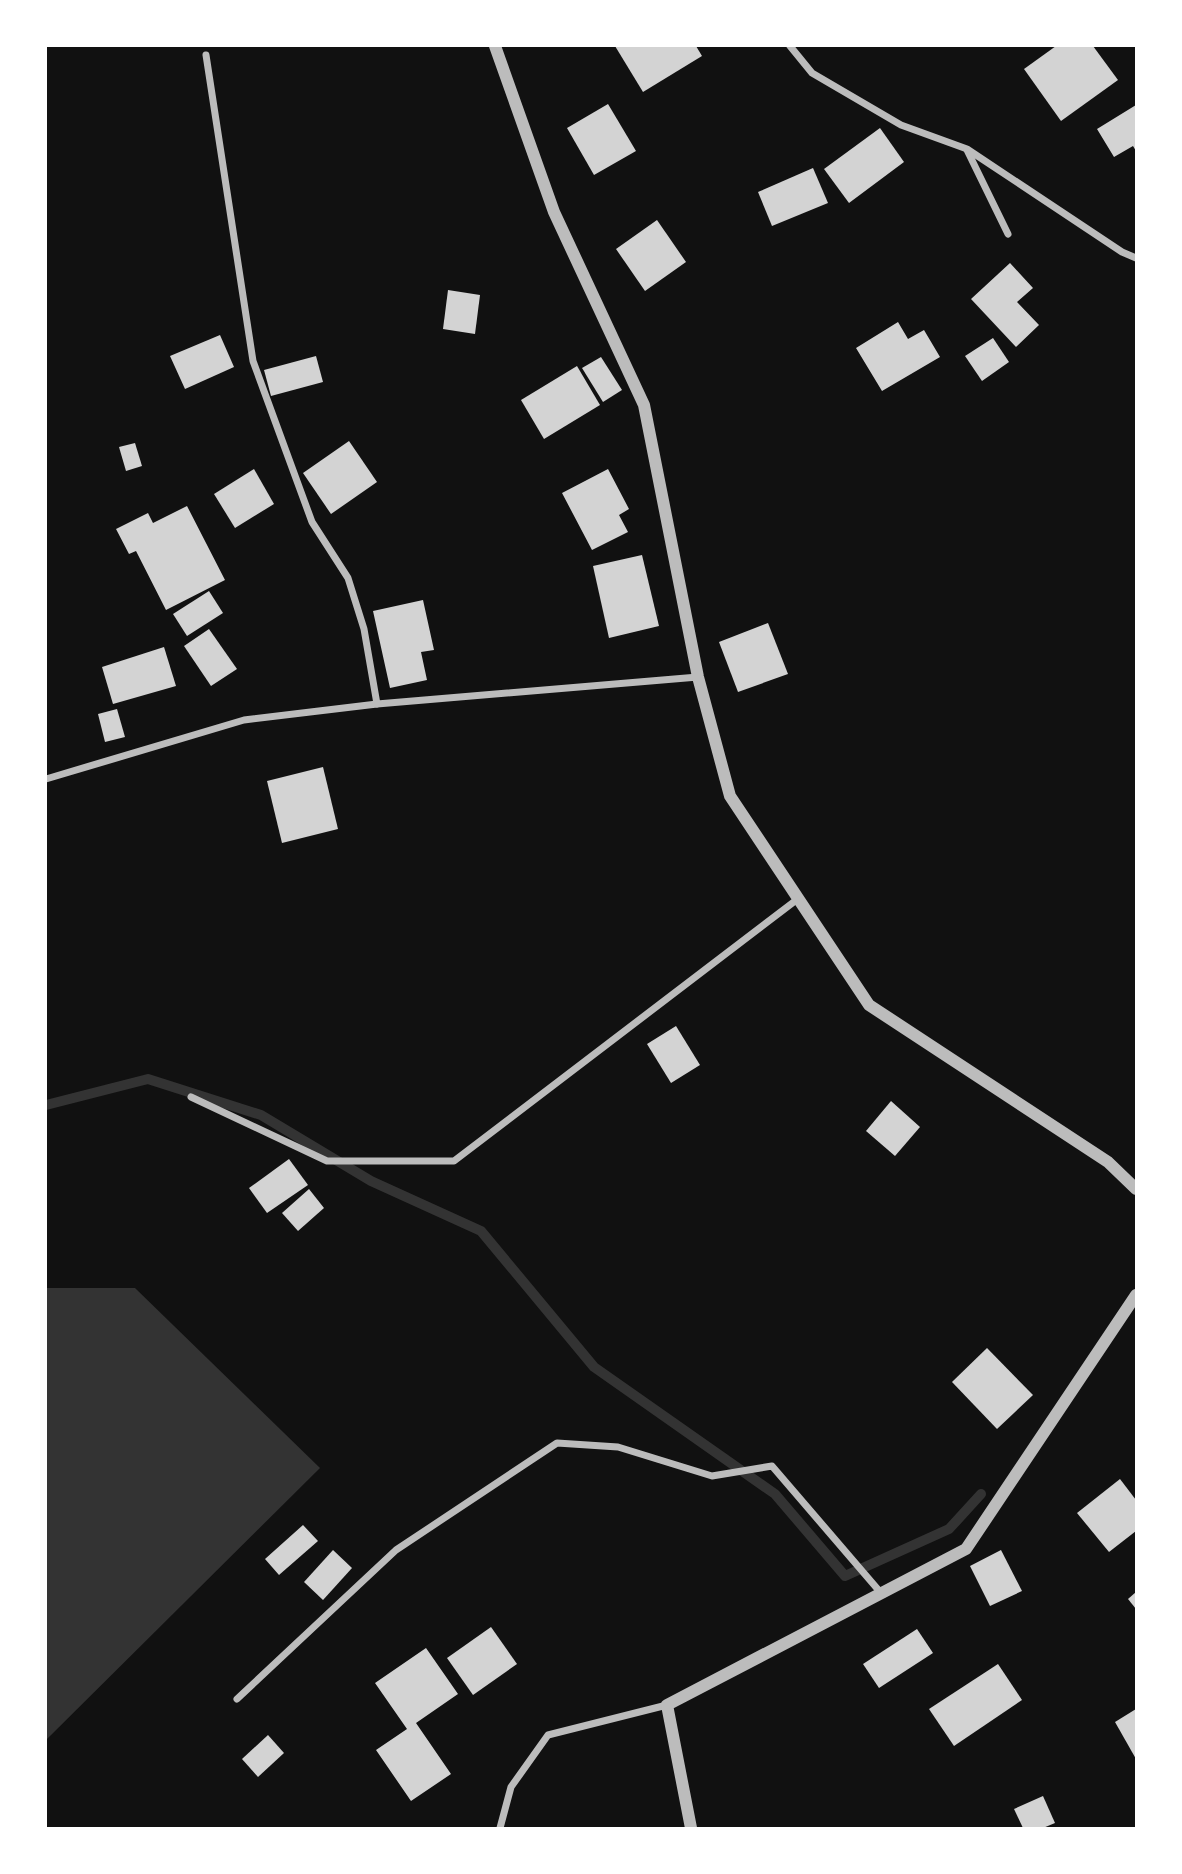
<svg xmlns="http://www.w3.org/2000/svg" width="1182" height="1874" font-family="Cabin,sans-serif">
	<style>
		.water { fill: #333 }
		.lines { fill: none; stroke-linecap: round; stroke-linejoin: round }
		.stream { stroke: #333; stroke-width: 10 }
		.building { fill: #d3d3d3 }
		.minor { stroke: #bcbcbc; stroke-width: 7 }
		.tertiary { stroke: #bcbcbc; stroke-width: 12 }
	</style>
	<rect width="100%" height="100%" fill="#111"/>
	<path class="water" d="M46,1288H135L320,1468L46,1740Z"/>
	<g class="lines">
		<path class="stream" d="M46,1105L148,1079L261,1115L371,1181L481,1231L594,1367L775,1494L845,1576L949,1529L981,1494"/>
	</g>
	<g class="building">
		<path d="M615,46H696L702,56L643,92Z"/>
		<path d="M1056,46H1093L1118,80L1061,121L1024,69Z"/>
		<path d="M608,104L636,151L594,175L567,128Z"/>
		<path d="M1136,105V151L1133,146L1114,157L1097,129Z"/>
		<path d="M880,128L904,162L849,203L824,169Z"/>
		<path d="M813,168L828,203L772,226L758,192Z"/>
		<path d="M657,220L686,262L645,291L616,249Z"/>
		<path d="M1010,263L1033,288L1017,302L1039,325L1016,347L971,299Z"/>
		<path d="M448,290L480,295L475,334L443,329Z"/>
		<path d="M898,322L908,339L924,330L940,357L882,391L856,348Z"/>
		<path d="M220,335L234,367L185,389L170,356Z"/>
		<path d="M993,338L1009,362L982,381L965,356Z"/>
		<path d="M316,356L323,382L271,396L264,370Z"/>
		<path d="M601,357L622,390L603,402L582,368Z"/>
		<path d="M577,366L600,405L544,439L521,400Z"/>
		<path d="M349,441L377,482L331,514L303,473Z"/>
		<path d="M135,443L142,466L126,471L119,447Z"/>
		<path d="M254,469L274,504L235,528L214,494Z"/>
		<path d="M608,469L629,509L619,515L628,532L592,550L562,493Z"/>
		<path d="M187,506L225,580L166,610L136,551L129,554L116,529L148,513L153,523Z"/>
		<path d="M642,555L659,626L609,638L593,566Z"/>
		<path d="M209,591L223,613L187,636L173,614Z"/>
		<path d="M423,600L434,650L421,652L427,680L390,688L373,611Z"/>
		<path d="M768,623L788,674L738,692L719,642Z"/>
		<path d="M209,629L237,669L211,686L184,646Z"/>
		<path d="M164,647L176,686L113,704L102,667Z"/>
		<path d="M117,709L125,737L105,742L98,714Z"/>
		<path d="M323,767L338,829L282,843L267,781Z"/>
		<path d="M676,1026L700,1065L671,1083L647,1044Z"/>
		<path d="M891,1101L920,1127L895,1156L866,1131Z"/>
		<path d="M289,1159L308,1185L267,1213L249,1188Z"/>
		<path d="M309,1189L324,1208L298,1231L282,1213Z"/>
		<path d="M987,1348L1033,1395L997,1429L952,1382Z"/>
		<path d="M1120,1479L1136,1500V1531L1109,1552L1077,1513Z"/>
		<path d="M303,1525L318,1541L279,1575L265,1559Z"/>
		<path d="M333,1550L352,1568L323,1600L304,1582Z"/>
		<path d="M1001,1550L1022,1591L990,1606L970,1566Z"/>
		<path d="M1136,1592V1609L1128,1599Z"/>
		<path d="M491,1627L517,1664L473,1695L447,1658Z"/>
		<path d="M917,1629L933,1653L879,1688L863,1664Z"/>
		<path d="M426,1648L458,1694L416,1723L451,1774L411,1801L376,1750L407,1729L375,1683Z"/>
		<path d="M998,1664L1022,1700L954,1746L929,1709Z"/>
		<path d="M1136,1709V1759L1115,1722Z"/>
		<path d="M268,1735L284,1753L258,1777L242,1759Z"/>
		<path d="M1043,1796L1055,1823L1043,1828H1023L1014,1809Z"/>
	</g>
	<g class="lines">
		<g class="minor">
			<path d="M790,46L812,73L901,125L967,149L1122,252L1136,258"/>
			<path d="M206,55L253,361L312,522L348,578L364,629L377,704"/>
			<path d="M967,150L1008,234"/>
			<path d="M46,779L244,720L377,704L698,677"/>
			<path d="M191,1097L327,1161H454L799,898"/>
			<path d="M237,1699L396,1550L557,1443L618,1447L712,1476L772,1466L881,1593"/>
			<path d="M500,1828L511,1787L548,1735L667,1705"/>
		</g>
		<g class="tertiary">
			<path d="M495,46L554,212L644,405L698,677L730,796L869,1005L1108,1162L1136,1189"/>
			<path d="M691,1828L667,1705L966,1549L1136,1295"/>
		</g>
	</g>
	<rect width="1182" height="1874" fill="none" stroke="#ffffff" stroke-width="94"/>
</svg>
